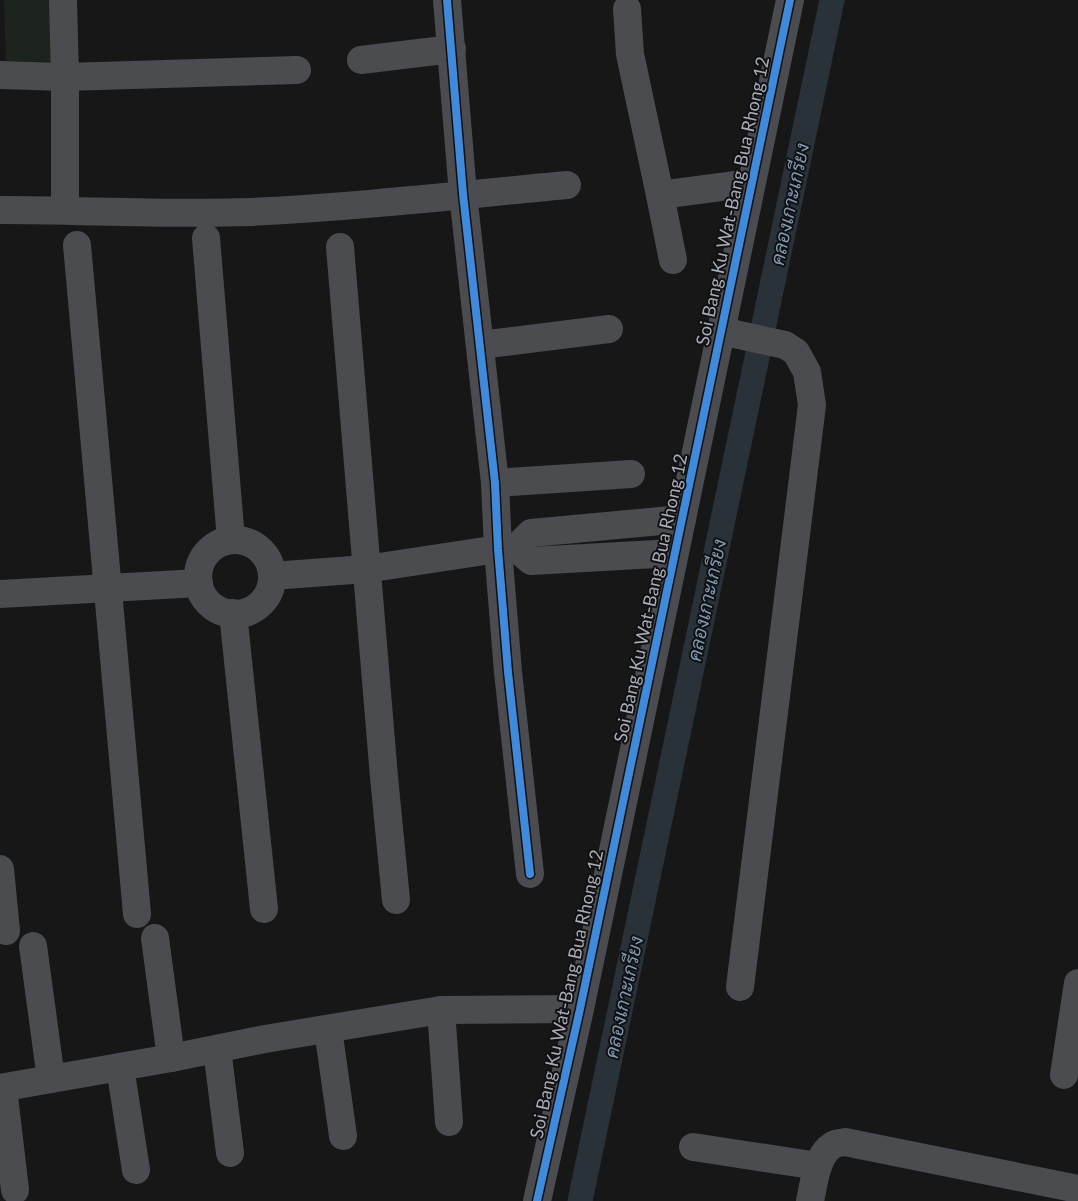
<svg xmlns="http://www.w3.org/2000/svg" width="1078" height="1201" font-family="Lato,Sarabun,sans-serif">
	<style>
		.green { fill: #1d241e }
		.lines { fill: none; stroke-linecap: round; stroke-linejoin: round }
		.canal { stroke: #2a3239; stroke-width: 25 }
		.minor { stroke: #4b4c50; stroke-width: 28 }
		.cycleway-casing { stroke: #111113; stroke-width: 11 }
		.cycleway { stroke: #408adc; stroke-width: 8 }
		.labels { text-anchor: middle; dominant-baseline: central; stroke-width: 4; stroke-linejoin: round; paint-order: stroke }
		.street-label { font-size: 18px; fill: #a8adb8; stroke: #111113 }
		.water-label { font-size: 19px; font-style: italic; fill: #7f9bb3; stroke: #111113 }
	</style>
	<rect width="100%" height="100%" fill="#171717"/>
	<path class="green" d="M4,0H65L66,62L6,61Z"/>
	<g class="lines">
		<path class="canal" d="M580,1201L832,0"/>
		<g class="minor">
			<path d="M63,0L65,77V210"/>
			<path d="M447,0L463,194L495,483L498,549L508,672L530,874"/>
			<path d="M627,9L630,54L660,195L751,183"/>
			<path d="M361,60L452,49"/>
			<path d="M0,75L65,77L297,70"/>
			<path d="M660,195L673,260"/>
			<path d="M0,210C83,210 167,215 250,212C356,207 461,195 567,185"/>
			<path d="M206,238L231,540"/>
			<path d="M77,245L137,914"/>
			<path d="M340,247L384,777L396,900"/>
			<path d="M721,331L785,345L796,352L807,372L812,405L740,987"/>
			<path d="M480,345L609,329"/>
			<path d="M495,483L631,474"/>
			<circle cx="235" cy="577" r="37"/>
			<path d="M516,548L531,561L674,553"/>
			<path d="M272,576L366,569L498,549L516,548L531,533L682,519"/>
			<path d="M0,594L199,583"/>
			<path d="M233,613L264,909"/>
			<path d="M0,869L6,931"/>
			<path d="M155,938L171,1058"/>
			<path d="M33,946L51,1079"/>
			<path d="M441,1010L449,1122"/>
			<path d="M328,1029L343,1136"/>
			<path d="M217,1049L230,1153"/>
			<path d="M120,1067L136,1170"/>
			<path d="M1064,1075L1078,983"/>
			<path d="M0,1088L171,1058L265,1039L441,1010L580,1009"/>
			<path d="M3,1088L15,1190"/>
			<path d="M693,1147L818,1166"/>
			<path d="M537,1201L580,1009L790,0"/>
			<path d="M810,1201C814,1184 816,1155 833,1145C836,1143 841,1143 845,1142L1078,1189"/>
		</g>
		<g class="cycleway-casing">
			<g id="cycleway">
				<path d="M447,0L463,194L495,483L498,549L508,672L530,874"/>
				<path d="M537,1201L580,1009L790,0"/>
			</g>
		</g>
		<use href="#cycleway" class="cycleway"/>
	</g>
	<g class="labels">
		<g class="street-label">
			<text transform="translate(732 201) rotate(-78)">Soi Bang Ku Wat-Bang Bua Rhong 12</text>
			<text transform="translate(650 598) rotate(-78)">Soi Bang Ku Wat-Bang Bua Rhong 12</text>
			<text transform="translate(566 994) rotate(-78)">Soi Bang Ku Wat-Bang Bua Rhong 12</text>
		</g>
		<g class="water-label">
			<text transform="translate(789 204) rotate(-78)">คลองเกาะเกรียง</text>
			<text transform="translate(706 600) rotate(-78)">คลองเกาะเกรียง</text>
			<text transform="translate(623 997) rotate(-78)">คลองเกาะเกรียง</text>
		</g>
	</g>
</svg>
